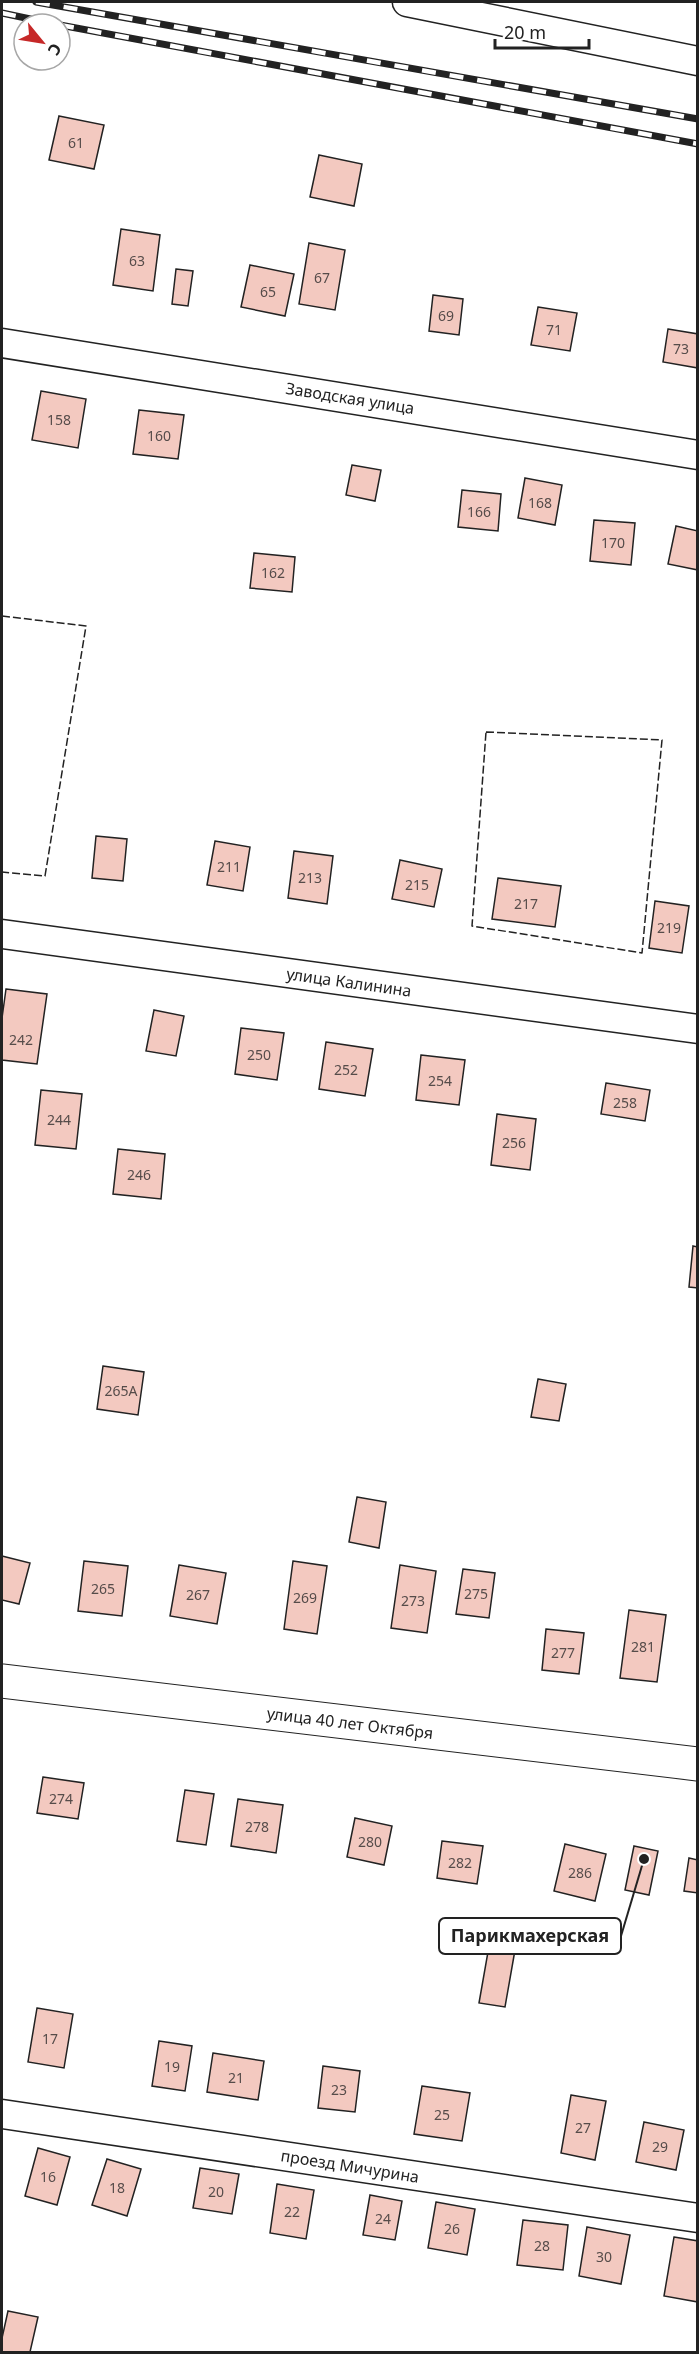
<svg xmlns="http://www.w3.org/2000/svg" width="699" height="2354" font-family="'Noto Sans',sans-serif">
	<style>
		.building { fill: #f3c9c0; stroke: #222; stroke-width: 1.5 }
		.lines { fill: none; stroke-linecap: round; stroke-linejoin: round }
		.minor-casing { stroke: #222; stroke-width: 31 }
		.tertiary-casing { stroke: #222; stroke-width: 35 }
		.minor { stroke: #fff; stroke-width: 28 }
		.tertiary { stroke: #fff; stroke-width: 33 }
		.rail-casing { stroke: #222; stroke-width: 7 }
		.rail { stroke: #fff; stroke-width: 4.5; stroke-dasharray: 14; stroke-linecap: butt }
		.fence { stroke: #222; stroke-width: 1.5; stroke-dasharray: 8 3; stroke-linecap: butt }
		.labels { text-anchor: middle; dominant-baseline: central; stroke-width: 4.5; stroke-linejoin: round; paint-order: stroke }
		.number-label { font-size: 14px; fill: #564c4a }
		.street-label { font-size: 16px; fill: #222; stroke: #fff }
		.leader { fill: none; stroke: #222; stroke-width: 2 }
		.callout-dot { fill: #222; stroke: #fff; stroke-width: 2 }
		.callout { fill: #fff; stroke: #222; stroke-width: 2 }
		.callout-label { font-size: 18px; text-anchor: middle; font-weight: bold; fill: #222 }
	</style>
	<rect width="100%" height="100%" fill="#fff"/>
	<g class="building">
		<path d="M59,116L104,125L94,169L49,160Z"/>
		<path d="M319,155L362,164L354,206L310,197Z"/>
		<path d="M121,229L160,235L153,291L113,285Z"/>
		<path d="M309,243L345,250L335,310L299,304Z"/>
		<path d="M250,265L294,274L285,316L241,307Z"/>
		<path d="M176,269L193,271L188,306L172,304Z"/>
		<path d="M433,295L463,299L459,335L429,331Z"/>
		<path d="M538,307L577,313L570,351L531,345Z"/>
		<path d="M668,329L698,334V368L663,362Z"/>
		<path d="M41,391L86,399L78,448L32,440Z"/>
		<path d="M139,410L184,415L178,459L133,454Z"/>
		<path d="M352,465L381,470L375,501L346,495Z"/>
		<path d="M525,478L562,485L555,525L518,518Z"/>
		<path d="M462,490L501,494L498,531L458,527Z"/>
		<path d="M594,520L635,523L631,565L590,561Z"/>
		<path d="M676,526L698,531V570L668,564Z"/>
		<path d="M254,553L295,557L292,592L250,588Z"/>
		<path d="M96,836L127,839L123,881L92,878Z"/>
		<path d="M215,841L250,847L243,891L207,885Z"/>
		<path d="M294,851L333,856L327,904L288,898Z"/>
		<path d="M400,860L442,869L434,907L392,899Z"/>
		<path d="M498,878L561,886L555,927L492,919Z"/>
		<path d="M655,901L689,906L682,953L649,948Z"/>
		<path d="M6,989L47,994L37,1064L2,1060V1018Z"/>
		<path d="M154,1010L184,1016L176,1056L146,1051Z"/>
		<path d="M241,1028L284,1033L277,1080L235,1074Z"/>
		<path d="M326,1042L373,1049L365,1096L319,1089Z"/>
		<path d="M421,1055L465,1060L459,1105L416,1100Z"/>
		<path d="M606,1083L650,1090L645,1121L601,1114Z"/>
		<path d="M41,1090L82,1094L76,1149L35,1145Z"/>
		<path d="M497,1114L536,1119L530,1170L491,1165Z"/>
		<path d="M118,1149L165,1154L161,1199L113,1194Z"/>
		<path d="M693,1246L698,1247V1288L689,1287Z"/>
		<path d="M103,1366L144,1372L138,1415L97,1409Z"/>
		<path d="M538,1379L566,1384L559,1421L531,1417Z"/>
		<path d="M357,1497L386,1502L379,1548L349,1542Z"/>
		<path d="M2,1556L30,1563L19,1604L2,1600Z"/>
		<path d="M84,1561L128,1566L122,1616L78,1611Z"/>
		<path d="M293,1561L327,1566L317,1634L284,1629Z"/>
		<path d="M179,1565L226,1573L217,1624L170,1616Z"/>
		<path d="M400,1565L436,1571L427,1633L391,1628Z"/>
		<path d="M463,1569L495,1573L489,1618L456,1614Z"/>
		<path d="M629,1610L666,1615L657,1682L620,1678Z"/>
		<path d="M546,1629L584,1633L579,1674L542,1670Z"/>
		<path d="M43,1777L84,1783L78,1819L37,1813Z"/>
		<path d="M185,1790L214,1794L206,1845L177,1841Z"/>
		<path d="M238,1799L283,1805L276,1853L231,1846Z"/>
		<path d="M355,1818L392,1826L384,1865L347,1857Z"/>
		<path d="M442,1841L483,1846L477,1884L437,1878Z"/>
		<path d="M565,1844L606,1854L595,1901L554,1891Z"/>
		<path d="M634,1846L658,1851L649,1895L625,1890Z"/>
		<path d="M689,1858L698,1860V1893L684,1891Z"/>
		<path d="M489,1946L515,1950L505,2007L479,2003Z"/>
		<path d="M37,2008L73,2014L64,2068L28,2062Z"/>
		<path d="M159,2041L192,2046L185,2091L152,2086Z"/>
		<path d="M213,2053L264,2061L258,2100L207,2092Z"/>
		<path d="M323,2066L360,2071L355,2112L318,2108Z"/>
		<path d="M422,2086L470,2093L462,2141L414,2134Z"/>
		<path d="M571,2095L606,2101L595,2160L561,2153Z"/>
		<path d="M644,2122L684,2130L676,2170L636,2162Z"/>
		<path d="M38,2148L70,2157L57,2205L25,2196Z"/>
		<path d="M107,2159L141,2169L127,2216L92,2205Z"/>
		<path d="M200,2168L239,2174L232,2214L193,2208Z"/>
		<path d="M277,2184L314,2190L306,2239L270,2233Z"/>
		<path d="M370,2195L402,2201L395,2240L363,2235Z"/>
		<path d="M436,2202L475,2209L467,2255L428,2248Z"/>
		<path d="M523,2220L568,2225L563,2270L517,2265Z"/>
		<path d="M587,2227L630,2235L621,2284L579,2276Z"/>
		<path d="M674,2237L698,2241V2302L664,2296Z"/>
		<path d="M8,2311L38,2317L30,2352H2V2338Z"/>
	</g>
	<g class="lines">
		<g class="minor-casing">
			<g id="minor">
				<path d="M407,2L698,61"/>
				<path d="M2,343L698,455"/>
				<path d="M2,934L698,1029"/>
				<path d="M2,2114L698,2218"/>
			</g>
		</g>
		<g class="tertiary-casing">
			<path id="tertiary" d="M2,1681L698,1764"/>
		</g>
		<use href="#minor" class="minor"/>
		<use href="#tertiary" class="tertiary"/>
		<g class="rail-casing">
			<g id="rail">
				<path d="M36,2L698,119"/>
				<path d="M2,13L54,24"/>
				<path d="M60,25L698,144"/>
			</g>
		</g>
		<use href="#rail" class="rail"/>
		<g class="fence">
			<path d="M2,616L86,626L45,876L2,872"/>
			<path d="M486,732L662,740L642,953L472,926Z"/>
		</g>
	</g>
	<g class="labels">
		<g class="number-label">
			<text x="76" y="142">61</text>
			<text x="137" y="260">63</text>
			<text x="322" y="277">67</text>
			<text x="268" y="291">65</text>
			<text x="446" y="315">69</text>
			<text x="554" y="329">71</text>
			<text x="681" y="348">73</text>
			<text x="59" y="419">158</text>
			<text x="159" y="435">160</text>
			<text x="540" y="502">168</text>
			<text x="479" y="511">166</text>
			<text x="613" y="542">170</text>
			<text x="273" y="572">162</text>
			<text x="229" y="866">211</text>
			<text x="310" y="877">213</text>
			<text x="417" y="884">215</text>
			<text x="526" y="903">217</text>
			<text x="669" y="927">219</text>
			<text x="21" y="1039">242</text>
			<text x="259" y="1054">250</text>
			<text x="346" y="1069">252</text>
			<text x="440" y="1080">254</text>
			<text x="625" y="1102">258</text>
			<text x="59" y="1119">244</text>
			<text x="514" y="1142">256</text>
			<text x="139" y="1174">246</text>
			<text x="121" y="1390">265А</text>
			<text x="103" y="1588">265</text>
			<text x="476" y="1593">275</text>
			<text x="198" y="1594">267</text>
			<text x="305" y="1597">269</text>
			<text x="413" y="1600">273</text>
			<text x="643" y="1646">281</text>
			<text x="563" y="1652">277</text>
			<text x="61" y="1798">274</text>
			<text x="257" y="1826">278</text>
			<text x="370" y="1841">280</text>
			<text x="460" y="1862">282</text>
			<text x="580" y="1872">286</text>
			<text x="50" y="2038">17</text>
			<text x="172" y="2066">19</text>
			<text x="236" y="2077">21</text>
			<text x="339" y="2089">23</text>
			<text x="442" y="2114">25</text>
			<text x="583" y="2127">27</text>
			<text x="660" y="2146">29</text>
			<text x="48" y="2176">16</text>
			<text x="117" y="2187">18</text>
			<text x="216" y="2191">20</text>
			<text x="292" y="2211">22</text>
			<text x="383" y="2218">24</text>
			<text x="452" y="2228">26</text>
			<text x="542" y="2245">28</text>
			<text x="604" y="2256">30</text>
		</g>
		<g class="street-label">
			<text transform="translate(350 398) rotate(9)">Заводская улица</text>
			<text transform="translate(349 982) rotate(8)">улица Калинина</text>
			<text transform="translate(350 1723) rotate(7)">улица 40 лет Октября</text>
			<text transform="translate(350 2166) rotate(9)">проезд Мичурина</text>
		</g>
	</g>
	<path class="leader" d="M644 1859L621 1936"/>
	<circle class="callout-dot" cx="644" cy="1859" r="6"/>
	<rect class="callout" x="439" y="1918" width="182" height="36" rx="6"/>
	<g class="callout-label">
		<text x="530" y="1942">Парикмахерская</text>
	</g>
	<rect width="699" height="2354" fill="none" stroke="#222222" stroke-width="6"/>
	<g transform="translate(42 42) rotate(120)"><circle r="28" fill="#ffffff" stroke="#a7a7a7" stroke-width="1.5"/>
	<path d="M0-4.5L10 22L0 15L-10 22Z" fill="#c62828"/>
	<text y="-9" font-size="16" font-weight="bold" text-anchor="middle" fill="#222222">С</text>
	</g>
	<path d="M495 39v9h94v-9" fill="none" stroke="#222222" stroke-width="3"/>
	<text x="504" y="39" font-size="18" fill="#222222" stroke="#ffffff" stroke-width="4.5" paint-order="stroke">20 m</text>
</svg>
